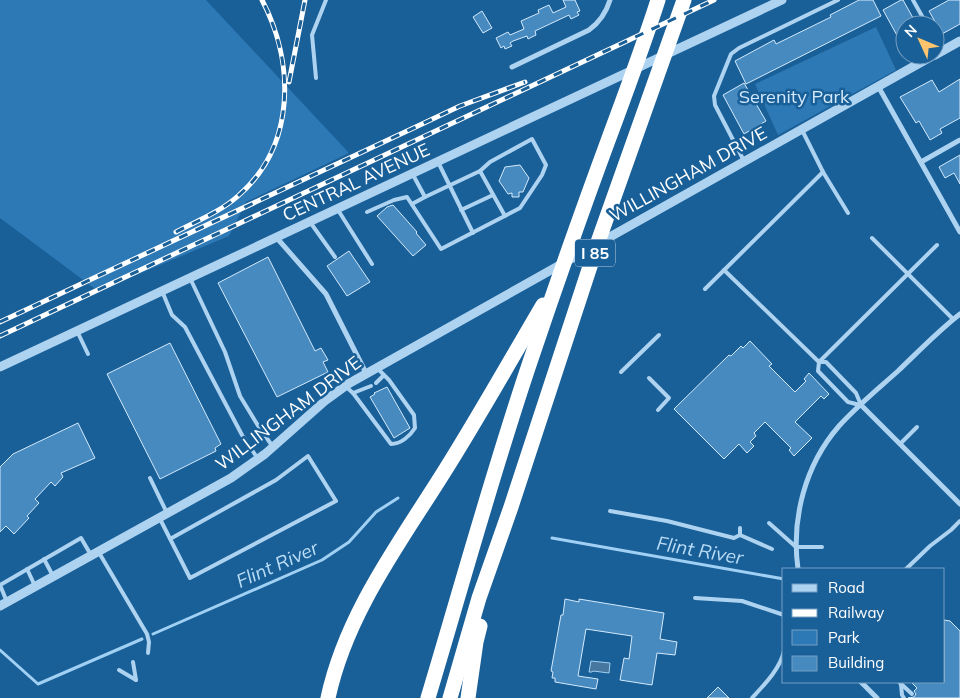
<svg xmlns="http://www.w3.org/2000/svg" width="960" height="698" font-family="Mulish,sans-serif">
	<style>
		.green { fill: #2d79b6 }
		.water { fill: #47779f; stroke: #a0d0f3 }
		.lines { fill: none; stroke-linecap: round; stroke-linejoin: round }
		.stream { stroke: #a0d0f3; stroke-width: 3 }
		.building { fill: #468ac0; stroke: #d4eafc }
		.service { stroke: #add3f1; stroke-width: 4 }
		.minor { stroke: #add3f1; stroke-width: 5 }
		.tertiary { stroke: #add3f1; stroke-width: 9 }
		.motorway { stroke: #fff; stroke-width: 15 }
		.rail-casing { stroke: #fff; stroke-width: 5 }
		.rail { stroke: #195f98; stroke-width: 3; stroke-dasharray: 9; stroke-linecap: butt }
		.labels { text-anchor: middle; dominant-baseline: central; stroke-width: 5; stroke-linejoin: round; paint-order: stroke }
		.shield { fill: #195f98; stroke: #bacfe0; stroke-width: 1 }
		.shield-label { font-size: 16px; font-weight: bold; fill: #fff }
		.park-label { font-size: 18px; fill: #d4eafc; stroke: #195f98 }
		.street-label { font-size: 18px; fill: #fff; stroke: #195f98 }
		.water-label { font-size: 19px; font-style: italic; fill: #baddf7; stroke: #195f98 }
	</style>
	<rect width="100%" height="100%" fill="#195f98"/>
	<g class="green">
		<path d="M0,0H206L349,153L246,202L229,236L98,291L0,218Z"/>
		<path d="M876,27L896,70L778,135L755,84Z"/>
	</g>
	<path class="water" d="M591,661L610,663L609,673L593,671L592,672H589Z"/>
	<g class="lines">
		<g class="stream">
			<path d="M552,538L784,579"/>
			<path d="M153,634L322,560L349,542L376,512L398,498"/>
			<path d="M0,650L38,684L142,639"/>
		</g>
	</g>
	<g class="building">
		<path d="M563,0H575L580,11L577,12L579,15L571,19L569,15L535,31L536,35L528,39L527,36L513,41L510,43L512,46L505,49L504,46L501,48L496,38L508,32L510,35L524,29L521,21L539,13L538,10L549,5L553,13L566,7Z"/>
		<path d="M859,0H873L881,16L746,84L735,61L774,40L776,44L831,17L830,15Z"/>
		<path d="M901,0H903L917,25H905V50L883,10Z"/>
		<path d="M949,0H960V24L942,34L929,11Z"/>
		<path d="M482,11L492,28L483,33L473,17Z"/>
		<path d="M960,79V118L940,129L942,133L930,140L919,121L916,123L900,97L932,80L939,92Z"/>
		<path d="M744,83L766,121L744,134L723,95Z"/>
		<path d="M960,155V184L954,173L945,178L939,167Z"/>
		<path d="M520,165L529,178L523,192H519V197H512V193L508,194L499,181L505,167Z"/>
		<path d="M393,205L417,232L416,233L426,245L413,256L377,216L387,207Z"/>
		<path d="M349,251L370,282L347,296L327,266Z"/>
		<path d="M268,257L315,351L321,348L328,360L323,362L328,372L277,397L218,283Z"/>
		<path d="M750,341L772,364L769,366L795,392L806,381L804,379L809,373L829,394L824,399L821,396L795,422L812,438L794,456L789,450L791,448L765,422L754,433L756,436L750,442L754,446L747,453L739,444L724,459L674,409L729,355L731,356L741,346L743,348Z"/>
		<path d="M170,343L221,444L215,448L216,451L160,479L107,374Z"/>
		<path d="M387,387L410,428L394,438L370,397L375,394L374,393Z"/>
		<path d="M78,423L95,458L61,473L63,477L55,486L51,482L35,499L39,503L27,516L29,518L14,534L6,526L0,532V467L13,454Z"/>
		<path d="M565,599L579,602V599L664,613L660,639L677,642L675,655L657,653L652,685L620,680L624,658L629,659L632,636L586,629L578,676L598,679L596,689L555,682V678H552L553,672L551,671L561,615H563Z"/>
		<path d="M944,620L950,621L960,631V698H908L914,697L916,694L914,691L917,688L911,682H944Z"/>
		<path d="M718,687L729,698H707Z"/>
	</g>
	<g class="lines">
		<g class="service">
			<path d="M913,0L927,25"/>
			<path d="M935,39L941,50"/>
			<path d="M316,78L312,35L326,0"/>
			<path d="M802,130L823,172L848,213"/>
			<path d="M744,161L715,105L714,96L731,54L739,48L838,0"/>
			<path d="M438,162L473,233"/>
			<path d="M480,171L505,216"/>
			<path d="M412,204L425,197"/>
			<path d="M338,210L372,264"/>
			<path d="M461,210L493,195"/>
			<path d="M367,212L394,200L407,197L441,249L520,208L542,175L546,165L532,139L490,162L480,171L425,197L412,173"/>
			<path d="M310,222L335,257"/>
			<path d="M872,238L953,319"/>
			<path d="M724,270L819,362H826L856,393L861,405"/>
			<path d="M190,278L225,352L240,396L257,424L273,447"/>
			<path d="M705,289L823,172"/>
			<path d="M162,291L172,315L185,327L242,435L258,459"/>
			<path d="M77,331L88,354"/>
			<path d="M621,372L659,335"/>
			<path d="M649,378L669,398L658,410"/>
			<path d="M376,383L383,376"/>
			<path d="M345,386L353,393L391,444C401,444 410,436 415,428L414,415L389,380L377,368"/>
			<path d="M353,393L371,386"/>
			<path d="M860,405L848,402L818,371L819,362L937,245"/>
			<path d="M900,444L917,427"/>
			<path d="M150,478L167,513"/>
			<path d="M610,511L667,521L734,538L740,535V528"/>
			<path d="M159,517L190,578L336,501L308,456L276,480L170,539"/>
			<path d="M769,523L796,547H822"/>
			<path d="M740,535L772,549"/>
			<path d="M98,551L147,634L149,642L148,653"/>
			<path d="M44,559L53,576"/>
			<path d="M27,569L35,586"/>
			<path d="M906,569L930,546L951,530L960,521"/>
			<path d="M695,598L742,601L784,615"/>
			<path d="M7,602L0,585L81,538L91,555"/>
			<path d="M133,662L136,680"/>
			<path d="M119,670L136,680"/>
			<path d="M899,682L912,694"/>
			<path d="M901,684L902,695L904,698"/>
			<path d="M752,698C764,685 780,669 784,651"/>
		</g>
		<g class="minor">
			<path d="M512,67L589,30C600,22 606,13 610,0"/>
			<path d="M878,86L960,232"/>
			<path d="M921,162L960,140"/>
			<path d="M276,237L326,294L366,373"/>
			<path d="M861,405L960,504"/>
			<path d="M798,569C791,519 805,465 839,426C857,406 878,389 898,371C918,352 938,331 960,314"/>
			<path d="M861,682L877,698"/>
		</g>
		<g class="tertiary">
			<path d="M935,55L960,41"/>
			<path d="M0,367L782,0"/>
			<path d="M0,606L231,478L265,454L326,400L348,384L934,55"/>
		</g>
		<g class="motorway">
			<path d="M328,698C346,614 399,544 444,472C478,418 510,361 543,305"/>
			<path d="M428,698C462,585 493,471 531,359C556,285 582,211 609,138C626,92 643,47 658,0"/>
			<path d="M450,698L479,598L511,507L598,242L684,0"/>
			<path d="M468,698L476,642L480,626"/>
		</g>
		<g class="rail-casing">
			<g id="rail">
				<path d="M289,82L305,0"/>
				<path d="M176,232C197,221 220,212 238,196C296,146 295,63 262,0"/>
				<path d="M0,322L422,124L460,106L525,82"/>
				<path d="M0,336L714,0"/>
			</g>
		</g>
		<use href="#rail" class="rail"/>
	</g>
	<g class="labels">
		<rect class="shield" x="575" y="239.5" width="40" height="27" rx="4"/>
		<g class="shield-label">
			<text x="595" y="253">I 85</text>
		</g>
		<g class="park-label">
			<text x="794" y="96">Serenity Park</text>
		</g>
		<g class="street-label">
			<text transform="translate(688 174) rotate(-29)">WILLINGHAM DRIVE</text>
			<text transform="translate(356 182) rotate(-25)">CENTRAL AVENUE</text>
			<text transform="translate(288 413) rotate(-37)">WILLINGHAM DRIVE</text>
		</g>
		<g class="water-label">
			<text transform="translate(700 550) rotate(10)">Flint River</text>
			<text transform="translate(277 564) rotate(-24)">Flint River</text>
		</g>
	</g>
	<rect x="782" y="568" width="162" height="115" fill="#195f98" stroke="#759fc1"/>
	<rect x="792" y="584" width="25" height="8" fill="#add3f1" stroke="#759fc1"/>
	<text x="828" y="593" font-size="15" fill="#ffffff">Road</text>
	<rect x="792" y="609" width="25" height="8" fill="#ffffff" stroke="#759fc1"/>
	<text x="828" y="618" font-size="15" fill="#ffffff">Railway</text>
	<rect x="792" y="630" width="25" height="15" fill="#2d79b6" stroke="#759fc1"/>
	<text x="828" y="643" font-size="15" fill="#ffffff">Park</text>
	<rect x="792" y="656" width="25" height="15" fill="#468ac0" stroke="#759fc1"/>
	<text x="828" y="668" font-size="15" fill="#ffffff">Building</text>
	<g transform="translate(920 40) rotate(314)"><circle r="24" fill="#195f98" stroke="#759fc1"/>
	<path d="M0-4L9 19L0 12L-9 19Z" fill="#ffc46d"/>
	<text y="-8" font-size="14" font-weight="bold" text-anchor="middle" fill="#ffffff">N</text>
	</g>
</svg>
